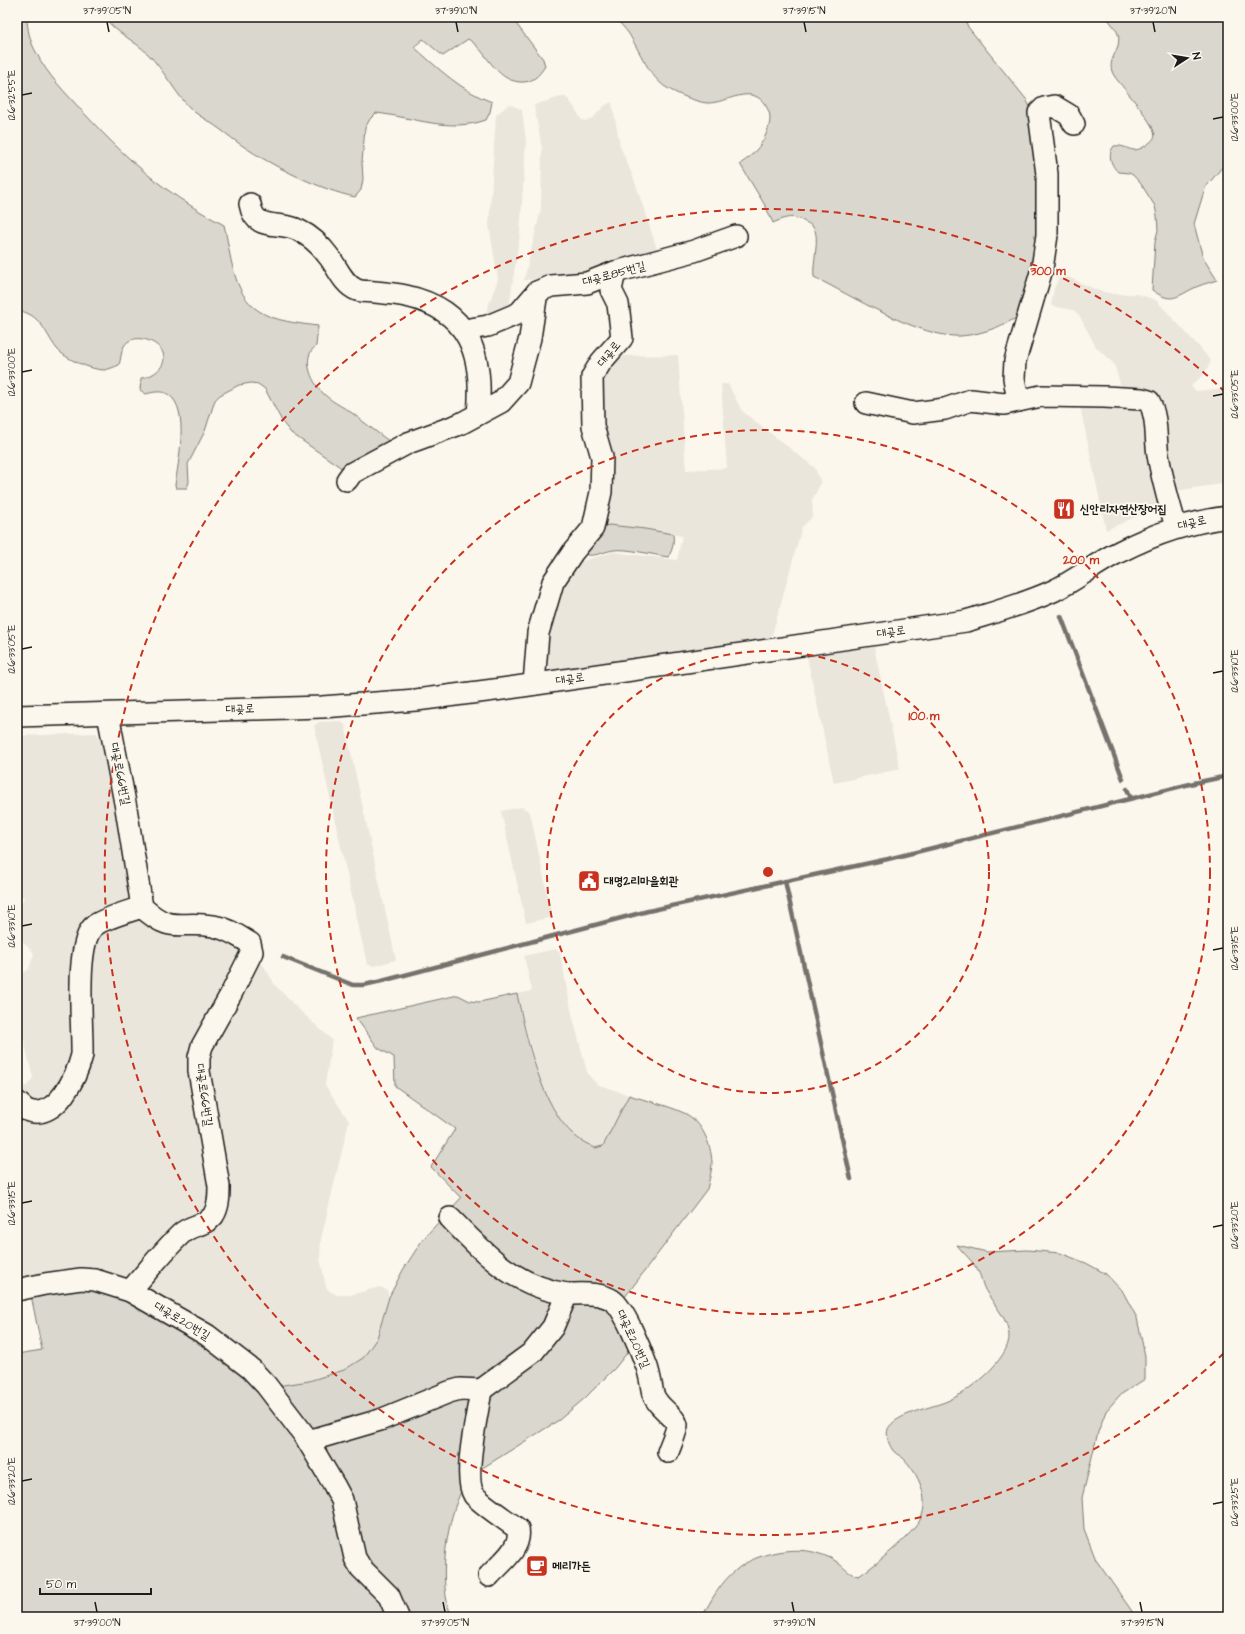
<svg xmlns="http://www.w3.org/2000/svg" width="1245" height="1634" font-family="'Architects Daughter','Poor Story',sans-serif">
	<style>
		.built { fill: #eae6dc }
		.green { fill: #dad7ce; stroke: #7b7a75 }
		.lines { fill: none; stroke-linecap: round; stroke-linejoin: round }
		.stream { stroke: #74726e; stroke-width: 4.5 }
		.minor-casing { stroke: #1c1c1c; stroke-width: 24 }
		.minor { stroke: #fbf7ec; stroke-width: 21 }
		.ticks { fill: none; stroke: #1c1c1c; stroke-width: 1.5 }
		.ring { fill: none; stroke: #c8321e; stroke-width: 2; stroke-dasharray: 7 5 }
		.labels { text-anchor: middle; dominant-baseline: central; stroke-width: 4; stroke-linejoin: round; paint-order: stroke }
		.street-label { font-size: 12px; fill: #1c1c1c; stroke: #fbf7ec }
		.poi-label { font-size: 12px; font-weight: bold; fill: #1c1c1c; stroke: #fbf7ec; text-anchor: start }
		.centre { fill: #c8321e; stroke: #fbf7ec; stroke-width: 2 }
		.ring-label { font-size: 12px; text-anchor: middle; font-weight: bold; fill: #c8321e; stroke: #fbf7ec; stroke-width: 4; stroke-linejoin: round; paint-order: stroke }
		.neatline { fill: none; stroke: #1c1c1c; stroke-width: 1.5 }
		.ticks-label { font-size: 10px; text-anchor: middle; fill: #1c1c1c }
	</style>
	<rect width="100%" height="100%" fill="#fbf7ec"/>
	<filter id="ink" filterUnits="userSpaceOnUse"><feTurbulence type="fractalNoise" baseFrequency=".025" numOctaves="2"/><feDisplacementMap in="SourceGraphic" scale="8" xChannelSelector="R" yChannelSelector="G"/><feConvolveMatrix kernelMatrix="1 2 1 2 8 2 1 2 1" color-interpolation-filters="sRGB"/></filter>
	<g filter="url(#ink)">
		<g class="built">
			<path d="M564,96L570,101L582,120L586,121L593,118L604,106L612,102L620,146L634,179L659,255L576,278L524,280L541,209L542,149L534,105Z"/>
			<path d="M509,104L522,110L526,141L520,234L508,313L484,318L498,279L489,225L496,115Z"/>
			<path d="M1061,274L1099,291L1114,294H1138L1156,300L1202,350L1211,361L1205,373L1191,386L1196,391L1228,388V483L1174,491L1162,415L1122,390L1114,364L1096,347L1079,315L1073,310L1051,306L1054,288Z"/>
			<path d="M678,355L686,470L727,468L721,384H728L742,411L815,468L821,483L812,500L813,516L802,527L771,639L551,670L542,653L553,600L572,564L613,552L677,560L682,536L645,529L609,525L598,527L596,379L614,356Z"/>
			<path d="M1079,401L1146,405L1160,506L1106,530Z"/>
			<path d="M874,647L900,769L834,783L807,657L856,649Z"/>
			<path d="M340,721L345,725L396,960L373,966L367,964L314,726L319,722Z"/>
			<path d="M96,733L103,742L113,781L122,856L128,887L134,905L213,934L244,949L264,966L275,985L295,1006L332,1040L325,1085L349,1121L321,1239L320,1258L326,1287L331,1292L338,1295H350L380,1287L387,1290L389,1297L377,1338L363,1358L344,1370L309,1381L277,1386L23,1284L17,1256V1088L27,1086L33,1078L21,1028L17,1029V978L29,969L34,953L17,936V915L24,897L17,894V736Z"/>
			<path d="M522,807L530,812L552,917L526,923L501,811Z"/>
			<path d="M555,949L560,953L572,1014L587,1072L591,1078L597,1084L629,1095L603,1146L595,1148L586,1144L573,1135L559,1118L548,1098L540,1080L520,1006L517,994L532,991L524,956Z"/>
		</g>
		<g class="green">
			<path d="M17,17H27C27,28 30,42 36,52C47,75 66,93 83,112C108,139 135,166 165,188C184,202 203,214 224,225C231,253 232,294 259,311C273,321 302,324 318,326L316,346C301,357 311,381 322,392C330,401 342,406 352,413C364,422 376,432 389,441L392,447L343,469L291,433L283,423L265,389L258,384L251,383L239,385L220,395L215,400L205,431L188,464L189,482L187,488H176L175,485C178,464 190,409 169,395C163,390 153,392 146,394L140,390L141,378C152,377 168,367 163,353C158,340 132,332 124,346C121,351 121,359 119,365C114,367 110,369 104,370C92,370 65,359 57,349C44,332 42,315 17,310Z"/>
			<path d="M104,17H511L543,59L545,66C539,76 532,83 520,82C494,80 488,51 468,39L443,56L423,39L414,47C438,68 461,91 492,102L490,112L486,120C449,133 413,117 376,113L370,119L365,128L362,162L363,179L361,190L355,197C321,190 272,166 243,146C235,141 228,135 221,130C212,123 202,118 193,111C175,94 165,71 148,54C134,40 116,33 104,17Z"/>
			<path d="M615,17H964L968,27L1026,99L1036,119L1044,181L1028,310C1009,324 985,334 961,336C921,339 850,295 814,277C812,263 821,236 813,227C811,225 808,223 805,222C793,214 784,218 773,223L766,207L740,164C755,154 764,143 769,126C771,117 770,113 766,106C752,82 726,104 707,103C696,102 677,94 667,88C650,78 639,50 629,34C625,28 619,23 615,17Z"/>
			<path d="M1106,17H1228V160L1205,188L1194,224L1203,258L1217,280C1208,283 1199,285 1190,290C1174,299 1169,302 1152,290L1155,242L1158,230L1157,216L1155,206L1141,184L1133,175L1129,173L1118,172C1111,165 1107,155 1114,146C1129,144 1130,157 1148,144C1150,142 1153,140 1154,138C1160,128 1122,87 1115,77C1103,60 1123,51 1118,34C1116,28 1110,22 1106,17Z"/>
			<path d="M609,525L645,529L673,534C674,542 673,550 668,557C655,555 625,548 614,550C604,551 592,559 583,553L598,527Z"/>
			<path d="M517,994C526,1035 541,1107 574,1135C580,1141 588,1144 595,1148L603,1146L629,1095C647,1101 667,1105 684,1113C702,1121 711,1144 712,1162C712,1171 709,1180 707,1189L615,1310L629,1345L627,1353L615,1368L585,1398L559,1420L484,1467C476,1473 468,1479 463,1488C446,1519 437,1585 452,1617H17V1354L42,1350L31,1295L81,1287L116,1295L277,1386L309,1381L344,1370L363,1358L377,1338L389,1297L403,1270L423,1239L461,1198L431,1167L455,1129L395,1086L394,1057L378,1048L356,1018L458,995L470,1001L479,1002Z"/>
			<path d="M957,1245L987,1252L1027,1250L1060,1253L1086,1263L1106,1274L1123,1292L1137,1318L1145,1356V1379L1120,1395L1106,1411L1098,1432L1082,1498L1084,1529L1096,1560L1136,1617H702C711,1600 721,1582 736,1570C755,1553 796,1545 820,1554C826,1556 832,1558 837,1562C845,1568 849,1575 859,1576C874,1566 914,1534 921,1518C930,1498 918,1473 903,1458C899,1455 894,1453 892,1449C888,1443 886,1435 888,1429C895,1414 930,1408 945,1402C965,1395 1011,1359 1009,1335C1008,1319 995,1306 987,1293C982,1286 982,1278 978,1271C973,1261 963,1253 957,1245Z"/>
		</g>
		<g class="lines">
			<g class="stream">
				<path d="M1061,616L1123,779"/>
				<path d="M1127,789L1131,798"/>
				<path d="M785,881L851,1179"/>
				<path d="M283,957L353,985H364L382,981L648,911L888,859L1194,783L1228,776"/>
			</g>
			<g class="minor-casing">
				<g id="minor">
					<path d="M250,204C255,233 279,220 298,230C311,236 322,247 330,258C338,269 344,285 357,290C362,292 370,291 375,292C386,293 396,294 406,296C469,310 484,354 478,414"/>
					<path d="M464,330L488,326L519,313L537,292"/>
					<path d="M1018,401L1014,378L1015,361L1042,269L1047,235V174L1039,113L1044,108L1054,106L1069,115L1074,124"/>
					<path d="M866,403L913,413L945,409L971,400L1004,404L1041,396L1104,397L1142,399L1149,401C1158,418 1155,437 1158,455C1162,479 1169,503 1176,527"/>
					<path d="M347,480L352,473L408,443L460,424L501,402L518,383L530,338L537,292L551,286L587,283L615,272L694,251L736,236"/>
					<path d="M534,684L538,633L553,582L573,552L593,528L601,492L602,457L593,426L592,377L601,362L622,338L618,304L611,290L615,272"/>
					<path d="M108,714L126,808L142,907C172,935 179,920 213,926C227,928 238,936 250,943L252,952L231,994L202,1046L199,1057V1071L219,1186C219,1196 219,1207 213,1216C205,1226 190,1225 181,1234C163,1251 147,1272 130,1291"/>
					<path d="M17,716L322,707L416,700L502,689L966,621C995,612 1025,604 1053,591C1077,580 1097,562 1121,551C1156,533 1190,522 1228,517"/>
					<path d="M17,1102C21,1105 25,1110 29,1111C57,1120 77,1075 82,1055C83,1028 74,943 94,926C102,919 130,911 142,907"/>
					<path d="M450,1218C486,1255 514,1286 567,1294"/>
					<path d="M17,1290L45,1284L81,1279L95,1280L130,1291L207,1335L251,1369L266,1385L305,1436L334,1485L342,1500L355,1558L361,1568L389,1596L398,1617"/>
					<path d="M481,1390C478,1413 462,1477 474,1495C480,1503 509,1522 518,1529C522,1548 501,1563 489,1576"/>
					<path d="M308,1441L380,1420L449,1392L460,1389L481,1390L533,1352L553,1327L567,1294C581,1294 600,1292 612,1300C624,1307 642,1353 647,1367C650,1376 651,1385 653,1394C657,1407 675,1416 677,1425C677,1431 670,1446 668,1452"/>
				</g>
			</g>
			<use href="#minor" class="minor"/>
		</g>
	</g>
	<path class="ticks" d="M107,22L109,32M456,22L458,32M804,22L806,32M1153,22L1155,32M22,95L32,93M1213,119L1223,117M22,372L32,370M1213,396L1223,394M22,649L32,647M1213,673L1223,671M22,926L32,924M1213,950L1223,948M22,1203L32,1201M1213,1227L1223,1225M22,1481L32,1479M1213,1504L1223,1502M95,1602L97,1612M443,1602L445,1612M792,1602L794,1612M1140,1602L1142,1612"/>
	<g class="ring">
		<circle cx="768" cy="872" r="221"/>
		<circle cx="768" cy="872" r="442"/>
		<path d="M1224 1353A663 663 0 1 1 1224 391"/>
	</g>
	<defs>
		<g id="restaurant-square" transform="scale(1.15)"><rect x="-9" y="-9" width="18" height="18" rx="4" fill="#c8321e" stroke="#fbf7ec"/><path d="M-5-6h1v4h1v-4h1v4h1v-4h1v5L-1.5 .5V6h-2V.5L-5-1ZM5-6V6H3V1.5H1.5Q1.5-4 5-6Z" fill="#fff"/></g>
		<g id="civic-square" transform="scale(1.15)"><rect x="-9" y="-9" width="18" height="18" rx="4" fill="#c8321e" stroke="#fbf7ec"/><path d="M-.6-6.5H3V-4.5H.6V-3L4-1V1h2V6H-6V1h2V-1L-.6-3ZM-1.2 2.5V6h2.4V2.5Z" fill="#fff"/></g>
		<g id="cafe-square" transform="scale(1.15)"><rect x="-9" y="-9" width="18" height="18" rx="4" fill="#c8321e" stroke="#fbf7ec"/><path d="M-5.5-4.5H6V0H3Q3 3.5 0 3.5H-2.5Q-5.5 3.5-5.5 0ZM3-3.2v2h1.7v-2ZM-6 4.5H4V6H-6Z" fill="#fff"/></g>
	</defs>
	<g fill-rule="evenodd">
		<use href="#restaurant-square" x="1064" y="509"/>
		<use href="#civic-square" x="589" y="881"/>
		<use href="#cafe-square" x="537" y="1566"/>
	</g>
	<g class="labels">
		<g class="street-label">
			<text transform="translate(614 274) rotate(-15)">대곶로85번길</text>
			<text transform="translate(609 354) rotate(-51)">대곶로</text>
			<text transform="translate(1192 523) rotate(-13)">대곶로</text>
			<text transform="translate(891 632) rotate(-8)">대곶로</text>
			<text transform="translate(570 679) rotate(-8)">대곶로</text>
			<text transform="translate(240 709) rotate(-2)">대곶로</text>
			<text transform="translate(120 774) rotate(79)">대곶로66번길</text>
			<text transform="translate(204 1095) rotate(82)">대곶로66번길</text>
			<text transform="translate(182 1321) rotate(31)">대곶로20번길</text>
			<text transform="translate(633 1339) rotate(65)">대곶로20번길</text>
		</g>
		<g class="poi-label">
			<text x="1080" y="509">신안리자연산장어집</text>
			<text x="604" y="881">대명2리마을회관</text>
			<text x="552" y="1566">메리가든</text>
		</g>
	</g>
	<circle cx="768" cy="872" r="6" class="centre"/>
	<g class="ring-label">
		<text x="1048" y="275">300 m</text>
		<text x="1081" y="564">200 m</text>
		<text x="924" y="720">100 m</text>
	</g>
	<rect width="1245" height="1634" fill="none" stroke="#fbf7ec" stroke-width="44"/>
	<g transform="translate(1187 58) rotate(78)" stroke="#fbf7ec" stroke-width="3" paint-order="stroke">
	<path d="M0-3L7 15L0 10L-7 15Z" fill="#1c1c1c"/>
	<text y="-6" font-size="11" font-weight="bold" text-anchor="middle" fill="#1c1c1c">N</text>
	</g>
	<path d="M40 1588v6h111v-6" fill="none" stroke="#1c1c1c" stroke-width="2"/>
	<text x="46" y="1588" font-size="12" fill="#1c1c1c" stroke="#fbf7ec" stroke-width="3" paint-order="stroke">50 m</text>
	<rect x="22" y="22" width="1201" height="1590" class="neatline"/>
	<g class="ticks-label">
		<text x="107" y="14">37°39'05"N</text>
		<text x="456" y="14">37°39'10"N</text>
		<text x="804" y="14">37°39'15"N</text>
		<text x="1153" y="14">37°39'20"N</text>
		<text transform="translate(11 95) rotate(-90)" y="4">126°32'55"E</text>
		<text transform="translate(1234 117) rotate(-90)" y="4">126°33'00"E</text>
		<text transform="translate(11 372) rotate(-90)" y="4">126°33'00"E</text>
		<text transform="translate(1234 394) rotate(-90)" y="4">126°33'05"E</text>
		<text transform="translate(11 649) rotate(-90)" y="4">126°33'05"E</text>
		<text transform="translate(1234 671) rotate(-90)" y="4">126°33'10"E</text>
		<text transform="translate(11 926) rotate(-90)" y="4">126°33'10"E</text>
		<text transform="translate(1234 948) rotate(-90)" y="4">126°33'15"E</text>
		<text transform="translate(11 1203) rotate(-90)" y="4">126°33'15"E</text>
		<text transform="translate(1234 1225) rotate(-90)" y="4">126°33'20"E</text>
		<text transform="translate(11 1481) rotate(-90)" y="4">126°33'20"E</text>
		<text transform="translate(1234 1502) rotate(-90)" y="4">126°33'25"E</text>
		<text x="97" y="1626">37°39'00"N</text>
		<text x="445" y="1626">37°39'05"N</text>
		<text x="794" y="1626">37°39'10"N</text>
		<text x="1142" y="1626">37°39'15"N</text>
	</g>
</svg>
